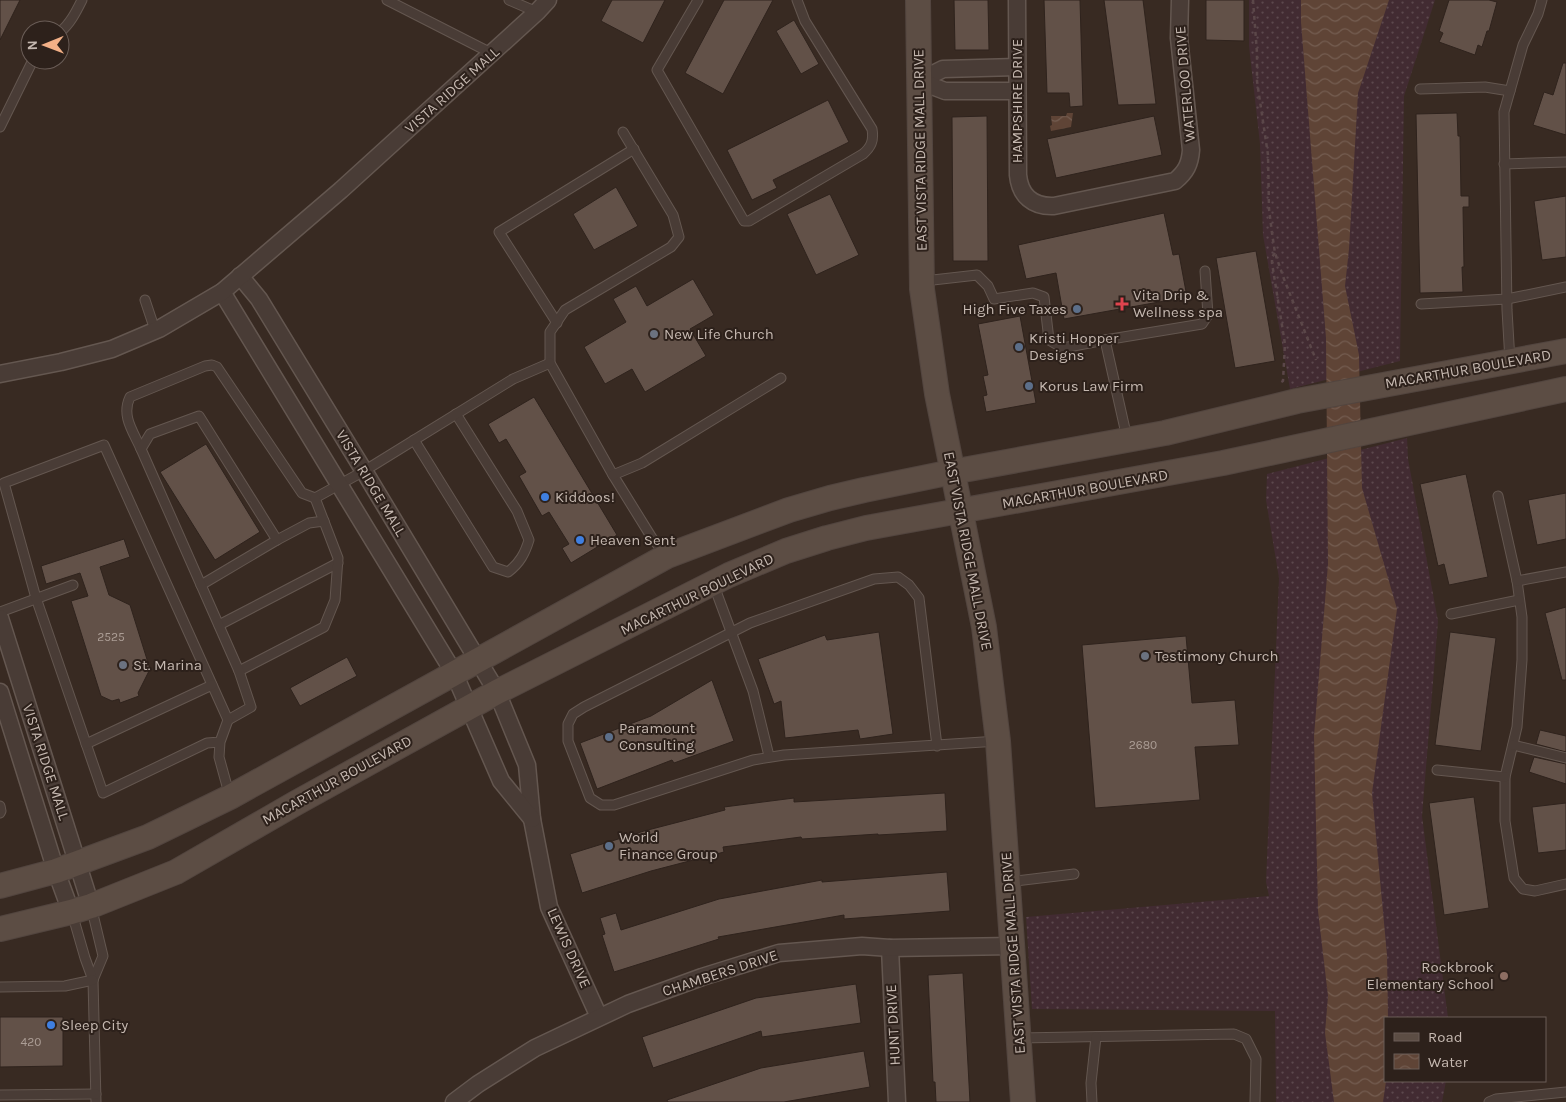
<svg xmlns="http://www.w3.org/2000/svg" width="1566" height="1102" font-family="Karla,sans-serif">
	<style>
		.grass { fill: url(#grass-dots) }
		.water { fill: url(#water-waves) }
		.building { fill: #625148; stroke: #2f231d }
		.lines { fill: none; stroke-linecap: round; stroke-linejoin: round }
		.lane-casing { stroke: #645750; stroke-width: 11 }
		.street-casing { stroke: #645750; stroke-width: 19 }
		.secondary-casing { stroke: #52453f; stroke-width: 26 }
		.path { stroke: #5b4749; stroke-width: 2.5; stroke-dasharray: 4 4; stroke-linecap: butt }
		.lane { stroke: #493c36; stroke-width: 9 }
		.street { stroke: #493c36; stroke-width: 16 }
		.secondary { stroke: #5c4d44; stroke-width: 24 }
		.health-dot { fill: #e0444e; stroke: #2d211b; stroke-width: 2 }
		.service-dot { fill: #5c6f8a; stroke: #2d211b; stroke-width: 2 }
		.worship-dot { fill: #6b7280; stroke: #2d211b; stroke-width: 2 }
		.shop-dot { fill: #3f7fe0; stroke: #2d211b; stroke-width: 2 }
		.education-dot { fill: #8d6e63; stroke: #2d211b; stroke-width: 2 }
		.labels { text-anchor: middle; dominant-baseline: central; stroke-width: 4; stroke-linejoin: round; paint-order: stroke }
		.number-label { font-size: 12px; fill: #ac9e96 }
		.street-label { font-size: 15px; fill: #c5b8b0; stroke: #2d211b }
		.poi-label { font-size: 15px; fill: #c5b8b0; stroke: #2d211b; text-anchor: start }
	</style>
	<defs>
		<pattern id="grass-dots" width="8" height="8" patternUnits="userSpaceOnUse" patternTransform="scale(1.25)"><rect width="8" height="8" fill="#422b32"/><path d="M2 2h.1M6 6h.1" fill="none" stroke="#5c484d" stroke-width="1.8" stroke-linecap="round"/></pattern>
		<pattern id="water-waves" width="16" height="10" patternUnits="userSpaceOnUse" patternTransform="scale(1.25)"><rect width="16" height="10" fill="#5f4436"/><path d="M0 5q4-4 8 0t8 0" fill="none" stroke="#745d51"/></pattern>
	</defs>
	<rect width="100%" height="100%" fill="#382a22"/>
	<g class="grass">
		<path d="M1249,0H1435L1404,96L1400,361L1290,389L1263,235L1260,144L1249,46Z"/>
		<path d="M1407,438L1408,459L1438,621L1422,816L1448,1018H1385V1081H1446L1442,1102H1276L1275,1011L1032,1009L1026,917L1269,896L1266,882L1279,578L1266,500L1267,474Z"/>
	</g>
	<g class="water">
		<path d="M1301,0H1389L1358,93L1349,249L1345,286L1359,355L1362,488L1397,609L1372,793L1387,955L1388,1018H1385V1081H1386L1383,1102H1334L1325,1033L1328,996L1318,911L1314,736L1328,564L1326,338L1301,22Z"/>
		<path d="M1067,113H1073L1071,127L1051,131L1050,126L1052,125L1051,116H1066Z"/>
	</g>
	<g class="building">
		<path d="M0,0H20L0,40Z"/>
		<path d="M612,0H665L643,43L601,21Z"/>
		<path d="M724,0H773L723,94L685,73Z"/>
		<path d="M954,0H988L989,50H955Z"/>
		<path d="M1044,0H1080L1083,106L1070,107L1069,93H1047Z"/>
		<path d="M1104,0H1143L1156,104L1118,105Z"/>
		<path d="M1206,0H1244V41L1206,40Z"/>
		<path d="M1449,0H1489L1497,2L1489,31H1487L1482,47L1478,45L1475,55L1439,42L1443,33L1439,31Z"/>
		<path d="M794,20L819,64L801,74L776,31Z"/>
		<path d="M1563,63H1566V135L1533,125L1544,92L1553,95Z"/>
		<path d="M828,100L849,142L773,180L777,188L752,200L727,150Z"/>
		<path d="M1457,113L1458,136H1460L1461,196H1469V207H1463L1464,267H1462L1463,292L1420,293L1416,114Z"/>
		<path d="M987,116L988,261H953L952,117Z"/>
		<path d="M1154,116L1162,155L1056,178L1047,139Z"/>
		<path d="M616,187L638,226L594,250L573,214Z"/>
		<path d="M830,194L859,255L816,275L787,214Z"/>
		<path d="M1566,196V257L1542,260L1534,201Z"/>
		<path d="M1164,213L1173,255L1179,254L1187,297L1064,319L1056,273L1026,279L1018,245Z"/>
		<path d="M1256,251L1275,361L1235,368L1216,258Z"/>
		<path d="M693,279L714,315L690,329L706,356L645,392L632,369L605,384L584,347L626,322L613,299L636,286L647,306Z"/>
		<path d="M1020,316L1036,403L986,412L983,396L987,395L983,376L988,375L978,324Z"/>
		<path d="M534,397L617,535L571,563L562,548L569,544L549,512L542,516L519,476L526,472L506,439L499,443L488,424Z"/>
		<path d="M206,444L260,532L215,560L160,472Z"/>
		<path d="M1466,474L1488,577L1449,585L1444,564L1438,566L1420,484Z"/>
		<path d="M1566,493V539L1537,545L1528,500Z"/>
		<path d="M124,539L130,557L100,567L109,595L130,605L150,669L138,693L139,696L120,703L119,699L112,701L101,696L71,601L88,596L80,573L46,584L41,566Z"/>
		<path d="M1566,607V680H1562L1545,613Z"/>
		<path d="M879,632L893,734L860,739L858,730L785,738L781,701L774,704L758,659L825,635L827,640Z"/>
		<path d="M1450,632L1496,638L1481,751L1435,745Z"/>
		<path d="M1186,636L1192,703L1235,700L1239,745L1195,747L1200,800L1095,808L1082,645Z"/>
		<path d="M347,657L357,676L300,706L290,688Z"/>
		<path d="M712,680L734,741L674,763L672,760L597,789L580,743L651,716Z"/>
		<path d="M1540,730L1566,736V752L1536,744Z"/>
		<path d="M1534,757L1566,764V784L1529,772Z"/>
		<path d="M945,793L947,831L878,835V834L802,839L801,837L723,847L724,852L651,871L582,893L570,854L644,831L725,810L724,807L794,798V802Z"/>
		<path d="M1474,797L1489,908L1444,915L1429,803Z"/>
		<path d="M1566,803V850L1538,853L1532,807Z"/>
		<path d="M947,872L950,911L844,919V915L718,937L719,939L614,972L602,935L605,934L600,918L616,913L621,930L719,899L822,880V882Z"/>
		<path d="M963,973L970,1102H936L935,1082H933L928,975Z"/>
		<path d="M856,984L861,1023L762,1037L761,1031L653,1068L642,1037L756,998Z"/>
		<path d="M0,1017H63V1066L0,1067Z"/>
		<path d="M864,1051L870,1087L784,1102H668L667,1100L761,1068Z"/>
	</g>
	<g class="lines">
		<g class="lane-casing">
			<g id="lane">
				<path d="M387,0L491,53"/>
				<path d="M509,0L537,12"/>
				<path d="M698,0L657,70L744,221H749L863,154C871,147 874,141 872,129L805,21L797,0"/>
				<path d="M60,32C70,24 76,12 82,0"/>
				<path d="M1420,89L1485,87L1510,91"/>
				<path d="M0,127L33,60"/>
				<path d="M623,132L673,215L679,237L671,247L565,310L550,332V363L613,475L652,538L667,556"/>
				<path d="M1504,164L1566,162"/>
				<path d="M924,281L977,275L988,286L994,299L1033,293L1044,297L1049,340L1063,348L1105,340L1127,438"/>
				<path d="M145,300L155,330"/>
				<path d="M1421,304L1507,299L1566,287"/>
				<path d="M557,323L499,232L634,149"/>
				<path d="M1105,340L1202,324L1208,315L1205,271"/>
				<path d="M1510,361L1507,310L1504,112L1523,45L1538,14L1542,0"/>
				<path d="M414,440L493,567L508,572C520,563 525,553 529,540L517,511L456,414"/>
				<path d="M141,449C133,431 121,416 130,397L205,366L212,365L217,367L302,493L315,498L364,471L513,379L550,363"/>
				<path d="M613,475L642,463L781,378"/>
				<path d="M1498,496L1517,581L1522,617V660L1517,727L1505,777V821L1514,878L1523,889L1535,891L1566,884"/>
				<path d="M1517,581L1566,572"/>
				<path d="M713,583L753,691L769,756"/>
				<path d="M201,585L277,540L309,523L324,521"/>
				<path d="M0,612L73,585"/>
				<path d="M1451,614L1519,600"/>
				<path d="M219,625L338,563"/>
				<path d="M239,671L324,627L335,600L338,558L315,498"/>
				<path d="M228,720L251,707L239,671L141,449L150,434L199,416L277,540"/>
				<path d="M220,742L207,743L103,793L36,598L4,483L104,445L228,720L220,742L219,757L230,797"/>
				<path d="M86,744L212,685"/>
				<path d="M1513,745L1566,758"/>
				<path d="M937,746L919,598L909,585L898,577L874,579L750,623L584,707L573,714L568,724V741L590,798L601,805H614L753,760L784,755L998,741"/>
				<path d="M1437,770L1505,777"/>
				<path d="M0,806L1,811L0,813"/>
				<path d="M1008,882L1074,874"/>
				<path d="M91,906L103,956L93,980"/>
				<path d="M72,913L85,958L93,980L96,1102"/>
				<path d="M0,987L65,986L93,980"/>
				<path d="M1020,1038L1234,1034L1246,1039L1256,1059L1255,1102"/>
				<path d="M0,1095L96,1094"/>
				<path d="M1092,1102L1091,1083L1096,1037"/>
				<path d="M1489,1102L1496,1099L1566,1092"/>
			</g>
		</g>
		<g class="street-casing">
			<g id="street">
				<path d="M1017,0L1018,175C1020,196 1033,207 1054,206L1175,181C1186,172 1190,164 1191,150L1179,38L1180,0"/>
				<path d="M919,81L943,69L1017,67"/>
				<path d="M919,81L945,91H1017"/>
				<path d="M240,276L259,299L364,471L497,692L527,765L532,819L549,907L599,1017"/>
				<path d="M222,292L454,673L501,781L532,819"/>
				<path d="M0,374L61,362L112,349L159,329L222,292L341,190L537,12L548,0"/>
				<path d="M0,618L91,906"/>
				<path d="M0,692L56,871L71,912"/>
				<path d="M890,948L897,1102"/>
				<path d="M454,1102L478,1084L535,1048L628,1004L702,977L779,953L862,946L890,948L1013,946"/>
			</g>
		</g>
		<g class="secondary-casing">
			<g id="secondary">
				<path d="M918,0L922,289L937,394L984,627L998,741L1023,1102"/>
				<path d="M0,886L56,871L148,837L230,797L667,556L789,510L830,498L864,490L952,472L1165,433L1297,401L1566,351"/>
				<path d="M0,929L71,912L91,906L176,872L296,803L497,692L729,575L786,551L827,538L866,528L1223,463L1566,389"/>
			</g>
		</g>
		<g class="path">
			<path d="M1253,0L1257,53V81L1268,155L1269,209L1272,233L1275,253L1284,279L1316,360"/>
			<path d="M1275,253L1272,257V263L1285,344L1283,381L1278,384"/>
		</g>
		<use href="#lane" class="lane"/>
		<use href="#street" class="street"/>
		<use href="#secondary" class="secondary"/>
	</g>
	<path class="health-dot" d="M1119.5 296.5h5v5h5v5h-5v5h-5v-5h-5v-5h5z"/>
	<g class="service-dot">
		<circle cx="1077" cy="309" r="5"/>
		<circle cx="1019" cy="347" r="5"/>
		<circle cx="1029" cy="386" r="5"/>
		<circle cx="609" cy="737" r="5"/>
		<circle cx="609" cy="846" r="5"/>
	</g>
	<g class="worship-dot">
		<circle cx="654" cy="334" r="5"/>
		<circle cx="1145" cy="656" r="5"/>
		<circle cx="123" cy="665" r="5"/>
	</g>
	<g class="shop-dot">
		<circle cx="545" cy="497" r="5"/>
		<circle cx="580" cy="540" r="5"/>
		<circle cx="51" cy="1025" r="5"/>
	</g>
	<circle class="education-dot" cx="1504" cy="976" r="5"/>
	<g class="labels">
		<g class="number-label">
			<text x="111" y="637">2525</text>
			<text x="1143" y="745">2680</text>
			<text x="31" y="1042">420</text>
		</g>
		<g class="street-label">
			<text transform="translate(1185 84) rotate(-95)">WATERLOO DRIVE</text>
			<text transform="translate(452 90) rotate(-42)">VISTA RIDGE MALL</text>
			<text transform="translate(1017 101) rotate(-90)">HAMPSHIRE DRIVE</text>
			<text transform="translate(920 150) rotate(-91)">EAST VISTA RIDGE MALL DRIVE</text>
			<text transform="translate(1468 369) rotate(-10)">MACARTHUR BOULEVARD</text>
			<text transform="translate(371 483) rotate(59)">VISTA RIDGE MALL</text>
			<text transform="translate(1085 489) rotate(-10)">MACARTHUR BOULEVARD</text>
			<text transform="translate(968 551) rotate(79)">EAST VISTA RIDGE MALL DRIVE</text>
			<text transform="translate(697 594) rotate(-26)">MACARTHUR BOULEVARD</text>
			<text transform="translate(46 762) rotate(72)">VISTA RIDGE MALL</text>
			<text transform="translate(337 780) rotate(-29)">MACARTHUR BOULEVARD</text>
			<text transform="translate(569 948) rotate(66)">LEWIS DRIVE</text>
			<text transform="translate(1013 953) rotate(-94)">EAST VISTA RIDGE MALL DRIVE</text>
			<text transform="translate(720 973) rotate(-18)">CHAMBERS DRIVE</text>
			<text transform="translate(893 1025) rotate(-93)">HUNT DRIVE</text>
		</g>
		<g class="poi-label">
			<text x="1133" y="295">Vita Drip &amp;<tspan x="1133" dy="17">Wellness spa</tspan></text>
			<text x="1067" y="309" text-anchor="end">High Five Taxes</text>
			<text x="664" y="334">New Life Church</text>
			<text x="1029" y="338">Kristi Hopper<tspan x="1029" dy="17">Designs</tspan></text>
			<text x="1039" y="386">Korus Law Firm</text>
			<text x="555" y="497">Kiddoos!</text>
			<text x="590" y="540">Heaven Sent</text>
			<text x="1155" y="656">Testimony Church</text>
			<text x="133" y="665">St. Marina</text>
			<text x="619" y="728">Paramount<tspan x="619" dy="17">Consulting</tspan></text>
			<text x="619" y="837">World<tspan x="619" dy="17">Finance Group</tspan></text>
			<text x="1494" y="967" text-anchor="end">Rockbrook<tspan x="1494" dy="17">Elementary School</tspan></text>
			<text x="61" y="1025">Sleep City</text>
		</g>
	</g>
	<rect x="1384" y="1017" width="162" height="65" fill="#2d211b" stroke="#6a5d57"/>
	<rect x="1394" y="1033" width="25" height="8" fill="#5c4d44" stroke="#6a5d57"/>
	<text x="1428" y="1042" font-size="15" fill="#c5b8b0">Road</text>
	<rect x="1394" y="1054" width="25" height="15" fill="url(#water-waves)" stroke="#6a5d57"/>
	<text x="1428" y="1067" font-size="15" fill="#c5b8b0">Water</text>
	<g transform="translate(45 45) rotate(269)"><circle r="24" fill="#2d211b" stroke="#6a5d57"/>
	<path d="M0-4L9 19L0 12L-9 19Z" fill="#f3b087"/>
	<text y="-8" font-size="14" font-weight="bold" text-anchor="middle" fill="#c5b8b0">N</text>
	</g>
</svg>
